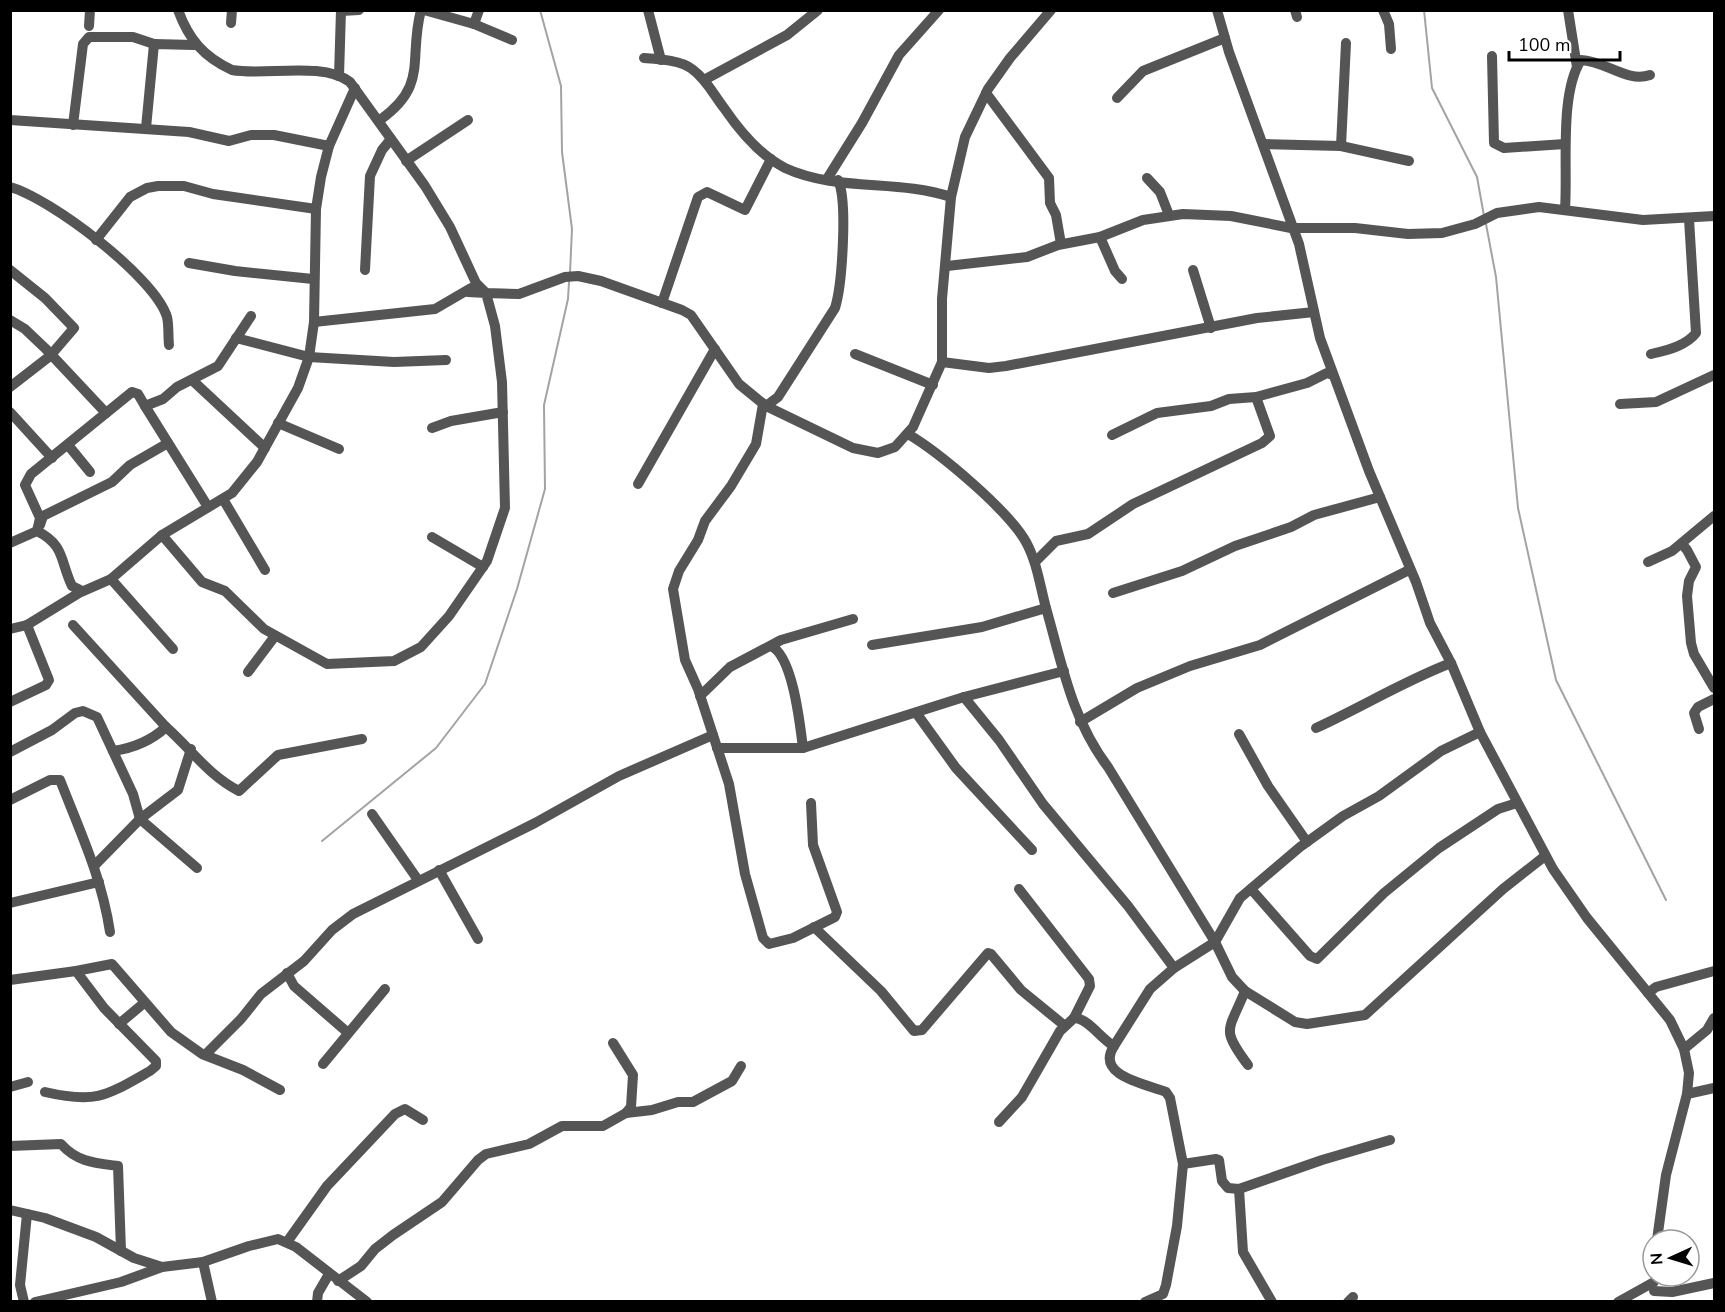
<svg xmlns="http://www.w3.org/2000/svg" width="1725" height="1312" font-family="'Nunito Sans',sans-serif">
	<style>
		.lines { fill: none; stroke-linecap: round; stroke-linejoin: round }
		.stream { stroke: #a3a3a3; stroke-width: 2 }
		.minor { stroke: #555; stroke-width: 10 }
	</style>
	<rect width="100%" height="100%" fill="#fff"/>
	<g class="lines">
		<g class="stream">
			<path d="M540,10L561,86L562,152L572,229L570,273"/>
			<path d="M1424,10L1432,88L1477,177L1484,216"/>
			<path d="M1486,224L1496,277L1518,508L1556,680L1666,900"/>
			<path d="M322,841L436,748L485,684L517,589L545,489L544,405L568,299L569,282"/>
		</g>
		<g class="minor">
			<path d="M178,10C189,40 204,57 232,70C265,76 322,61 350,82L425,186L450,227L476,283L486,293L519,294L565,277L578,276L601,281L682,310L691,315L739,384L766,406L853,448L878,453L895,447L913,427L942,362V299L951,197L965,137L988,89L1010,58L1051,10"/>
			<path d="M424,10L474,24L512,40"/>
			<path d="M648,10L661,60"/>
			<path d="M1217,10L1229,52L1299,244L1320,338L1369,471L1416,582L1430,623L1451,663L1480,732L1553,869L1587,918L1670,1020L1684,1049L1689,1073L1687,1094L1666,1175L1657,1240"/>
			<path d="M1295,10L1297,17"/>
			<path d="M1383,10L1389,24L1391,49"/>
			<path d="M1568,10L1577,67"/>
			<path d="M341,11L359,10"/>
			<path d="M231,23L232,10"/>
			<path d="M474,24L479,10"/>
			<path d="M89,26L90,10"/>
			<path d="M1492,56L1494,143L1504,148L1565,144"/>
			<path d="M644,58C658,59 681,60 692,69C706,79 714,95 724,108C739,130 761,156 785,168C837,192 898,179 951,197"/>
			<path d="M339,76L341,10"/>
			<path d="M704,80L787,35L818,10"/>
			<path d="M986,93L1049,178L1050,203L1056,215L1061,244"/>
			<path d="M1117,98L1143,71L1225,38"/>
			<path d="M10,120L189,132L229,141L251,135H274L329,146"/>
			<path d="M380,120C429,85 408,60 421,10"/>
			<path d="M73,125L83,44L89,37H133L154,44"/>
			<path d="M146,128L154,44L194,45"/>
			<path d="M1264,144L1341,146L1409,161"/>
			<path d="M1341,146L1346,43"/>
			<path d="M406,161L468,120"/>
			<path d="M1147,178L1160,192L1169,215"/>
			<path d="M827,179L862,123L899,55L939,10"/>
			<path d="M10,187C50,198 155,277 167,317C169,325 168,336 169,345"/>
			<path d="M1565,209C1568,168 1559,94 1581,60C1606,61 1627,83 1650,75"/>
			<path d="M1100,237L1115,271L1122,279"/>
			<path d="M96,240L130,197L147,188L158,186H184L213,194L316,209"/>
			<path d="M189,263L235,271L313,279"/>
			<path d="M947,266L1027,257L1058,245L1100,237L1143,220L1183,214L1231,216L1291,228H1355L1408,234L1442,233L1475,224L1497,213L1539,207L1643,220L1714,216"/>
			<path d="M10,270L45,298L74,328L50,356L10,387"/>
			<path d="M365,270L370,176L382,150L391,139"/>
			<path d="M1193,270L1211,328"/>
			<path d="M662,303L698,197L707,192L745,210L771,159"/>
			<path d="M10,320L25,329L45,348L106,413"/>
			<path d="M314,322L435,309L471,288"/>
			<path d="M236,338L309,357L394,362L446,360"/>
			<path d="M855,354L933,385"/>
			<path d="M1651,354C1667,350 1686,346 1696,333L1689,219"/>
			<path d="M942,362L989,368L1006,366L1257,318L1314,312"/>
			<path d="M192,380L265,448"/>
			<path d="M763,404L756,444L731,486L705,521L698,540L679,571L673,589L685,660L698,689L729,784L745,874L763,938L769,944L793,938L835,917L837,912L813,845L811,803"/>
			<path d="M1620,404L1656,402L1714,375"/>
			<path d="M145,406L208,507"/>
			<path d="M766,406L778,397L835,308C842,286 848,201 838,180"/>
			<path d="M10,412L52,458"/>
			<path d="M278,423L339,449"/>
			<path d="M432,428L451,421L503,412"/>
			<path d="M1112,435L1157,413L1211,406L1229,399L1256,397L1307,383L1327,373L1333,375"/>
			<path d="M68,445L90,472"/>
			<path d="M638,484L715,349"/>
			<path d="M223,499L265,570"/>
			<path d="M40,525L43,516L112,482L130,465L168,443"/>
			<path d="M37,531L40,518L25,485L31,474L132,392L138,394L145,406L163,399L177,387L218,366L251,316"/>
			<path d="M162,535L202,582L225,591L264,629L327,664L394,661L421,647L449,616L487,561L505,508L502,382L495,326L486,293L468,292"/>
			<path d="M432,537L483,567"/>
			<path d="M10,543L37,531C65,545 60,561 72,586L82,591"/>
			<path d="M1682,544L1687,550L1696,567L1689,581L1687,596L1691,643L1694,654L1714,688"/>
			<path d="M1035,562L1056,541L1088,534L1133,504L1262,443L1270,436L1256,397"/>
			<path d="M1648,562L1672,551L1714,516"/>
			<path d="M111,579L173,649"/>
			<path d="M1113,593L1182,571L1235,546L1291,527L1314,515L1380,497"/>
			<path d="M1046,608C1062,664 1072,720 1108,767L1215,942L1232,977L1245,991L1295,1022L1307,1024L1365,1015L1503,889L1545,856"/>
			<path d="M73,625L166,727"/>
			<path d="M10,629L27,625L79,593L111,579L162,535L232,493L257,462L298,388L309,357L314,322L316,209L321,177L329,146L355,88"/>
			<path d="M872,645L982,627L1046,608C1040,586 1037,562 1026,542C1008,510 940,453 908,434"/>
			<path d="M771,646C793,656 800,725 803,748"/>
			<path d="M248,672L275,636"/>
			<path d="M700,696L730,667L781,640L853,619"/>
			<path d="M964,697L999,740L1043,804L1128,906L1174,968"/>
			<path d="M10,702L46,685L49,680L27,625"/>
			<path d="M917,714L956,768L1032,850"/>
			<path d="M1080,722L1137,688L1190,666L1260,645L1409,570"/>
			<path d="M1316,728C1362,707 1404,681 1451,663"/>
			<path d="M1699,729L1694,713L1698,707L1714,699"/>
			<path d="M1239,734L1268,786L1307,842"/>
			<path d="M717,748H803L964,697L1064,671"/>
			<path d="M113,751C134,748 151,741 166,727C192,750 208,775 239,791L278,755L362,739"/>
			<path d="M10,752L52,730L75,713L83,711L97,717L133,794L140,819L178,790L191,749"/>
			<path d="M10,800L50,780H60C80,831 102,878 110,932"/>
			<path d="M372,814L418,880"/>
			<path d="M95,865L140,819L197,868"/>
			<path d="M439,870L478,939"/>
			<path d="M1019,889L1089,979L1090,986L1074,1018"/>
			<path d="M1251,889L1310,956L1317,959L1384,893L1439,848L1498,809L1517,803"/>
			<path d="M10,903L99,882"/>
			<path d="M814,927L881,991L914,1031L922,1030L988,953L991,954L1021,990L1065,1026"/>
			<path d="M76,971L112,964L171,1032L202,1054L243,1070L280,1090"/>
			<path d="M287,973L294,986L347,1032"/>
			<path d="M10,980L76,971L104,1008L156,1061V1066L150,1071C106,1096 96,1104 45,1092"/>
			<path d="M1245,991C1229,1031 1220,1028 1248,1065"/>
			<path d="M1648,993L1656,987L1714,971"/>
			<path d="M119,1024L144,1003"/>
			<path d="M1114,1046C1095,1076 1146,1084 1166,1092L1170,1098L1183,1164L1177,1226L1166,1285L1163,1294L1145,1302"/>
			<path d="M1684,1049L1707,1030L1714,1018"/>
			<path d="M205,1055L241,1019L261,994L304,961L332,930L353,914L535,823L619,776L713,735"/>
			<path d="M323,1064L385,989"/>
			<path d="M10,1087L28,1082"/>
			<path d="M1687,1094L1714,1088"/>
			<path d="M626,1113L652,1110L678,1102H693L732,1081L741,1066"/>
			<path d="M999,1122L1022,1097L1060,1031L1074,1018C1088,1018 1101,1039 1114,1046L1150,989L1174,968L1215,942L1240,898L1300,847L1343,816L1379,796L1441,751L1480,732"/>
			<path d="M10,1146L61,1144C77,1162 95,1163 118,1166L121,1251"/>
			<path d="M1183,1164L1216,1159L1219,1160L1222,1181L1228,1188L1239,1189L1322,1160L1390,1140"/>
			<path d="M1239,1189L1243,1252L1272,1302"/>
			<path d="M10,1210L45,1218L96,1237L134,1258L162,1267L203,1262L249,1246L278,1239L296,1247L367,1302"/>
			<path d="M287,1242L327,1186L395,1114L405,1109L423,1120"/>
			<path d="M203,1262L212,1302"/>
			<path d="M338,1281L361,1266L375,1249L393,1235L442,1202L478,1160L486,1154L529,1144L562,1126H603L626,1113L631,1107L633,1075L613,1043"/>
			<path d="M1654,1291L1672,1292L1714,1283"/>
			<path d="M24,1302L20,1285L27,1214"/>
			<path d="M35,1302L121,1282L162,1267"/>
			<path d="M317,1302L318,1293L329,1274"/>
			<path d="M1348,1302L1353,1297"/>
			<path d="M1618,1302L1654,1282"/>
		</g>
	</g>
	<rect width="1725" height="1312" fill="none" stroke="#000000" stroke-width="24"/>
	<g transform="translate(1671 1258) rotate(266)"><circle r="28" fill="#ffffff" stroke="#999999" stroke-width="1.5"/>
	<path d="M0-4.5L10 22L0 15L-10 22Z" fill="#000000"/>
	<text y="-9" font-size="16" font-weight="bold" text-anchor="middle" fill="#000000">N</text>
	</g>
	<path d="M1509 51v9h111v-9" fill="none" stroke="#000000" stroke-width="3"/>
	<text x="1518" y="51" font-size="18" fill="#000000" stroke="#ffffff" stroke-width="4.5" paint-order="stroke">100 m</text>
</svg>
